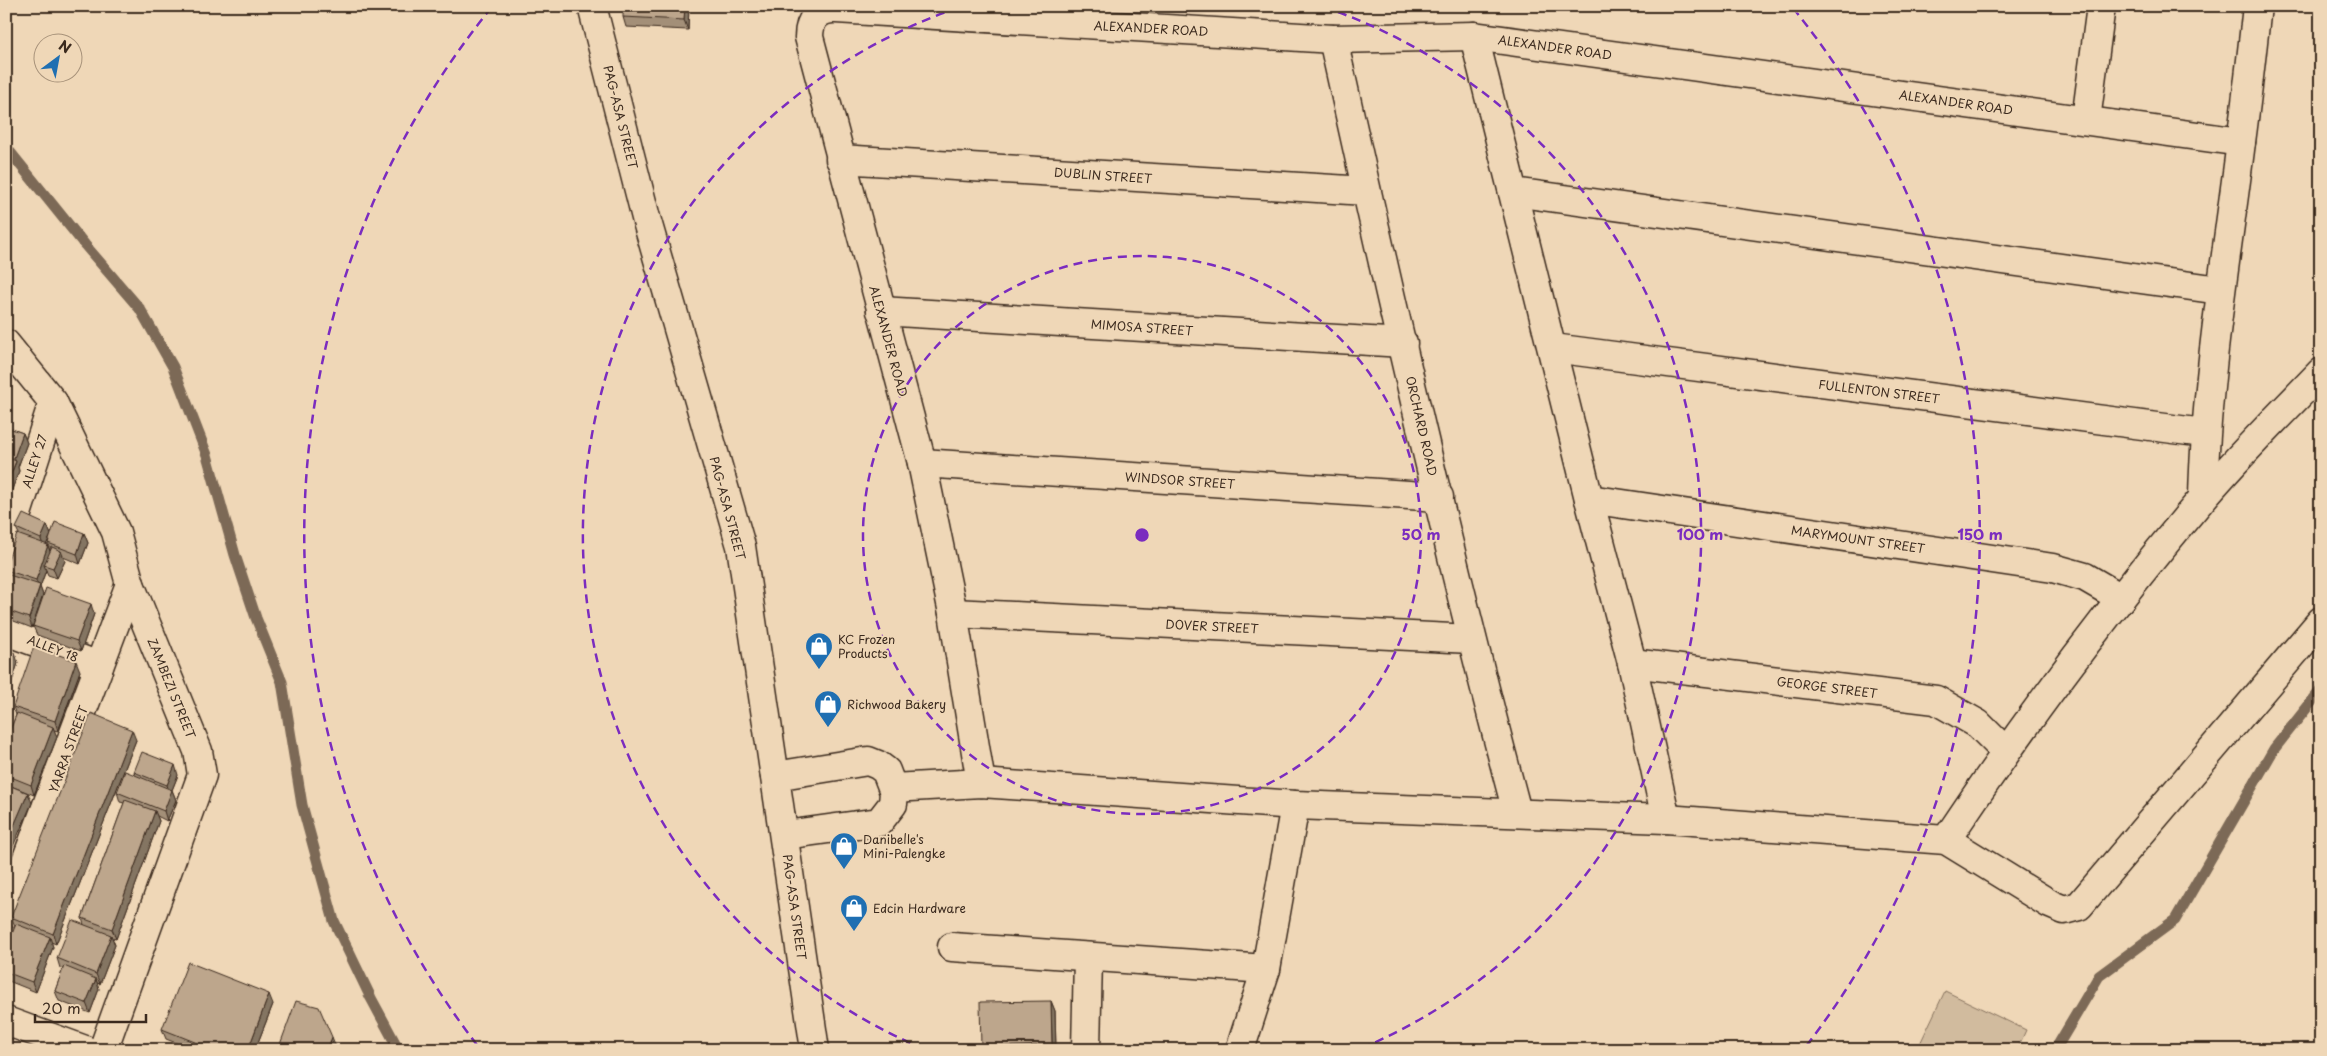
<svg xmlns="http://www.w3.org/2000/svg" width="2327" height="1056" font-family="'Playpen Sans',sans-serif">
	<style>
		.green { fill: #d1bb9e; stroke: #86725e }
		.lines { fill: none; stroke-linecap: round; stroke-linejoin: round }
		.stream { stroke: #7c6956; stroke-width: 11 }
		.minor-casing { stroke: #3b2a1e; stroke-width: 31 }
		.minor { stroke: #efd7b7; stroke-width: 28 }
		.wall { fill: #a38f78; stroke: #3b2a1e }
		.shaded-wall { fill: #847462; stroke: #3b2a1e }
		.building { fill: #bda68c; stroke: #3b2a1e }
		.ring { fill: none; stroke: #7b2cbf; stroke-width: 2.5; stroke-dasharray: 9 6 }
		.labels { text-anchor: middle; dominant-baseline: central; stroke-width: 4; stroke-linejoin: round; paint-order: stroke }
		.street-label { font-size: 12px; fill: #3b2a1e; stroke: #efd7b7 }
		.poi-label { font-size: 12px; fill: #3b2a1e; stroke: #efd7b7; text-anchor: start }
		.centre { fill: #7b2cbf; stroke: #efd7b7; stroke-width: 2.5 }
		.ring-label { font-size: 15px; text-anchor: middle; font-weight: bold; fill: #7b2cbf; stroke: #efd7b7; stroke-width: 4; stroke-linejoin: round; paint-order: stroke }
	</style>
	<rect width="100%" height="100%" fill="#efd7b7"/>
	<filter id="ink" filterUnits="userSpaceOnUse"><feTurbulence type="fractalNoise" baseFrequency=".02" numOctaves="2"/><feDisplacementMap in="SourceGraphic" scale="10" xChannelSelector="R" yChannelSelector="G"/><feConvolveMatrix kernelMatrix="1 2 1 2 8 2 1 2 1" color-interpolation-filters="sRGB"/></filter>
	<g filter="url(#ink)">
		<path class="green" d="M1945,991L2026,1030L2017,1050H1917Z"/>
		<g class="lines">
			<g class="stream">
				<path d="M6,147L85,245L140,309L173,367L207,455L235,555L256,618L282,682L302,805L334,921L371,998L399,1050"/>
				<path d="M2055,1050L2099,976L2175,920L2274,749L2321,690"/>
			</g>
			<g class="minor-casing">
				<g id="minor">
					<path d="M592,6L646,218L741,546L815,1050"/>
					<path d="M1474,36L1589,499L1632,663L1666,819"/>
					<path d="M1333,39C1390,298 1449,556 1517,812"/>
					<path d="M2086,120L2101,6"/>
					<path d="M840,159L1366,191"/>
					<path d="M1513,192L2220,290"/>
					<path d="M881,311L1403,343"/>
					<path d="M6,344L53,402L116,532L130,584L198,751L202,775L103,1050"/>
					<path d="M1553,348L2204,433"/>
					<path d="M922,463L1439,497"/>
					<path d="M2203,497C2206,378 2226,261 2241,142C2247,97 2252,52 2257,6"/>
					<path d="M1589,499L2053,568L2085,577L2121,598"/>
					<path d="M6,548L53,402"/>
					<path d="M953,613L1471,639"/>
					<path d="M6,631L99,666"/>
					<path d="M1632,663L1936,700L1978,724L2005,751"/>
					<path d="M775,776L868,761L878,765L886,771L894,792L893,804L879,822L785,835"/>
					<path d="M981,783L953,613L922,463L809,37C809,20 818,8 836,9L1333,39L1474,36L2241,142"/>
					<path d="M893,788L981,783L1295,805L1666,819L1946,840L2050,904L2064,910L2079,906L2321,621"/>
					<path d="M1946,840C2025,722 2110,607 2202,499C2239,455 2281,414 2321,372"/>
					<path d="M6,914L130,584"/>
					<path d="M952,947L1266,969"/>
					<path d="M6,1021L85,1050"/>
					<path d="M1086,1050L1088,957"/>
					<path d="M1240,1050L1266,969L1295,805"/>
				</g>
			</g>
			<use href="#minor" class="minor"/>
		</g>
		<g class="wall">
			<path d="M689,6L688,30L626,27L623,17Z"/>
			<path d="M6,427L23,433L27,443L18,467L19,471L6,505Z"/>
			<path d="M47,525L51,535L46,545H48L50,551L51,549L48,543L84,533L88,543L80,564L63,557L65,561L57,578L48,575L46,570L40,587L43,595L32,628L6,618V565L19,534L16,528Z"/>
			<path d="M94,614L81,651L37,635L33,626Z"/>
			<path d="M6,650L18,663L10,687L7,685L9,691L6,697Z"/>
			<path d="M80,671L58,731L54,730L57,737L34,795L6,784V740L16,715L13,707Z"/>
			<path d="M136,740L56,944L51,942L53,947L36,992L6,980V948L15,926L11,917Z"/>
			<path d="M134,772L178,775L172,790L176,800L167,821L157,816L159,821L116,939L112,938L115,945L100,984L97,983L99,989L90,1013L59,1001L55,991L63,969L60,968L57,958L84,925L82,918L124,803L120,802L117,792L135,775Z"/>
			<path d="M1051,1001L1055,1011L1056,1050H982L981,1047Z"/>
			<path d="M273,1004L255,1050H194L166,1039L162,1029Z"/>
		</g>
		<g class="shaded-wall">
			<path d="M685,6H689L688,30L684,20Z"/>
			<path d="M23,433L27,443L18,467L19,471L6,505V486L16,462L14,458Z"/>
			<path d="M47,525L51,535L44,549L41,539Z"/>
			<path d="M84,533L88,543L80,564L77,554Z"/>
			<path d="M48,545L51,555L44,565L46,570L40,587L43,595L32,628L29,618L39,589L36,580Z"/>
			<path d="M61,551L65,561L57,578L53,568Z"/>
			<path d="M91,604L94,614L81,651L77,641Z"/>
			<path d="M15,653L18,663L10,687L7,677Z"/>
			<path d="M76,661L80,671L58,731L55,721Z"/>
			<path d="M6,684L9,691L6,697Z"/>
			<path d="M53,727L57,737L34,795L31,785Z"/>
			<path d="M132,730L136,740L56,944L53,934Z"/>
			<path d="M175,765L178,775L172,790L176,800L167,821L164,811L170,794L167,785Z"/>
			<path d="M28,793L32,803L7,860L6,857V844Z"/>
			<path d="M155,811L159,821L116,939L112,929Z"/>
			<path d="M6,861L8,867L6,872Z"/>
			<path d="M111,935L115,945L100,984L96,974Z"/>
			<path d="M50,937L53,947L36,992L32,982Z"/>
			<path d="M96,979L99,989L90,1013L86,1003Z"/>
			<path d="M269,994L273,1004L255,1050H248Z"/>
			<path d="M1051,1001L1055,1011L1056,1050H1054L1052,1045Z"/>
			<path d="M332,1037L336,1047L335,1050H327Z"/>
		</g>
		<g class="building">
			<path d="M623,6H685L684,20L623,17Z"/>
			<path d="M6,427L23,433L14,458L6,455Z"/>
			<path d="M6,457L16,461L6,486Z"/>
			<path d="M23,514L47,525L41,539L16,528Z"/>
			<path d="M55,522L84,533L77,554L48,543Z"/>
			<path d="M17,534L48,545L36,580L6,570V565Z"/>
			<path d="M52,547L61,551L53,568L44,565Z"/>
			<path d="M6,574L40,585L29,618L6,610Z"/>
			<path d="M46,588L91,604L77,641L33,626Z"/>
			<path d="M34,646L76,661L55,721L13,707Z"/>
			<path d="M6,650L15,653L7,677H6Z"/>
			<path d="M17,713L53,727L31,785L6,775V740Z"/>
			<path d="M91,713L132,730L53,934L11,917Z"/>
			<path d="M142,752L175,765L167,785L134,772Z"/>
			<path d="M125,771L172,790L164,811L117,792Z"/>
			<path d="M6,784L28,793L6,844Z"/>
			<path d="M125,800L155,811L112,929L82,918Z"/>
			<path d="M72,920L111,935L96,974L57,958Z"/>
			<path d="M16,924L50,937L32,982L6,972V948Z"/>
			<path d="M188,962L269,994L248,1050H215L162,1029Z"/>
			<path d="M64,966L96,979L86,1003L55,991Z"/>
			<path d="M296,1001L319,1007L332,1037L327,1050H278Z"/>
			<path d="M1051,1001L1052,1045L981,1047L980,1002Z"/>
		</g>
	</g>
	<g class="ring">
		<circle cx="1142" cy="535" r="279"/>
		<path d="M924 1049A558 558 0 0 1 960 7M1324 7A558 558 0 0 1 1360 1049"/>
		<path d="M477 1045A838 838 0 0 1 491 8M1793 8A838 838 0 0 1 1807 1045"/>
	</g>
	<defs>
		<g id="shop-pin" transform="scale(1.4375)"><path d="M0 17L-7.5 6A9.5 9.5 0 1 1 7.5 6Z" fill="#1f6fb2" stroke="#efd7b7"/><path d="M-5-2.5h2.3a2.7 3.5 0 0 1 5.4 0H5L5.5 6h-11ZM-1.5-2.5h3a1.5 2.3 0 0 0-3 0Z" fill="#fff"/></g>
	</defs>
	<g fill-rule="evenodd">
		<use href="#shop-pin" x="819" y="646"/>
		<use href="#shop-pin" x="828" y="704"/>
		<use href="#shop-pin" x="844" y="846"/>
		<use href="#shop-pin" x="854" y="908"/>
	</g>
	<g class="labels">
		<g class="street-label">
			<text transform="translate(1151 28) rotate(3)">ALEXANDER ROAD</text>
			<text transform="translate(1555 47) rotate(8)">ALEXANDER ROAD</text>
			<text transform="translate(1956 102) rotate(8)">ALEXANDER ROAD</text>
			<text transform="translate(621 117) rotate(76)">PAG-ASA STREET</text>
			<text transform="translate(1103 175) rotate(4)">DUBLIN STREET</text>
			<text transform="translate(1142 327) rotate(4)">MIMOSA STREET</text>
			<text transform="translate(889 341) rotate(75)">ALEXANDER ROAD</text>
			<text transform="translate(1879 391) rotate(7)">FULLENTON STREET</text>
			<text transform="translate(1422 426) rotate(77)">ORCHARD ROAD</text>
			<text transform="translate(34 461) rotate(-72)">ALLEY 27</text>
			<text transform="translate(1180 480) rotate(4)">WINDSOR STREET</text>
			<text transform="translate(728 508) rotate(75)">PAG-ASA STREET</text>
			<text transform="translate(1858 539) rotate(8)">MARYMOUNT STREET</text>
			<text transform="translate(1212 626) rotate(3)">DOVER STREET</text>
			<text transform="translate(53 648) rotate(21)">ALLEY 18</text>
			<text transform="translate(1827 687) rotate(7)">GEORGE STREET</text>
			<text transform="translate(172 688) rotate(68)">ZAMBEZI STREET</text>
			<text transform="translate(68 749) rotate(-70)">YARRA STREET</text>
			<text transform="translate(795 907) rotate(82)">PAG-ASA STREET</text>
		</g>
		<g class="poi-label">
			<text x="838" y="639">KC Frozen<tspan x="838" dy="14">Products</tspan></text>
			<text x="847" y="704">Richwood Bakery</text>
			<text x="863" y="839">Danibelle's<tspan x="863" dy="14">Mini-Palengke</tspan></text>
			<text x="873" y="908">Edcin Hardware</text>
		</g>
	</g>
	<circle cx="1142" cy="535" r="8" class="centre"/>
	<g class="ring-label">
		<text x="1421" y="540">50 m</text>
		<text x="1700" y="540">100 m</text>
		<text x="1980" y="540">150 m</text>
	</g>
	<rect width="2327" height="1056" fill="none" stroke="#efd7b7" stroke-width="25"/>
	<rect x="12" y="12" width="2302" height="1031" fill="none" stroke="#3b2a1e" stroke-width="2" filter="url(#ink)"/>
	<g transform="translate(58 58) rotate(32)"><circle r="24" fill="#efd7b7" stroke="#a7927a"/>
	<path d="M0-4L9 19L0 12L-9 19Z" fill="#1f6fb2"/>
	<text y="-8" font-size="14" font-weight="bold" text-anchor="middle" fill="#3b2a1e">N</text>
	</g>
	<path d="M35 1014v8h111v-8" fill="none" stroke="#3b2a1e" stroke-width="2.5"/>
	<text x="42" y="1014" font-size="15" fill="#3b2a1e" stroke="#efd7b7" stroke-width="4" paint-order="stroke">20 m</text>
</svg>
